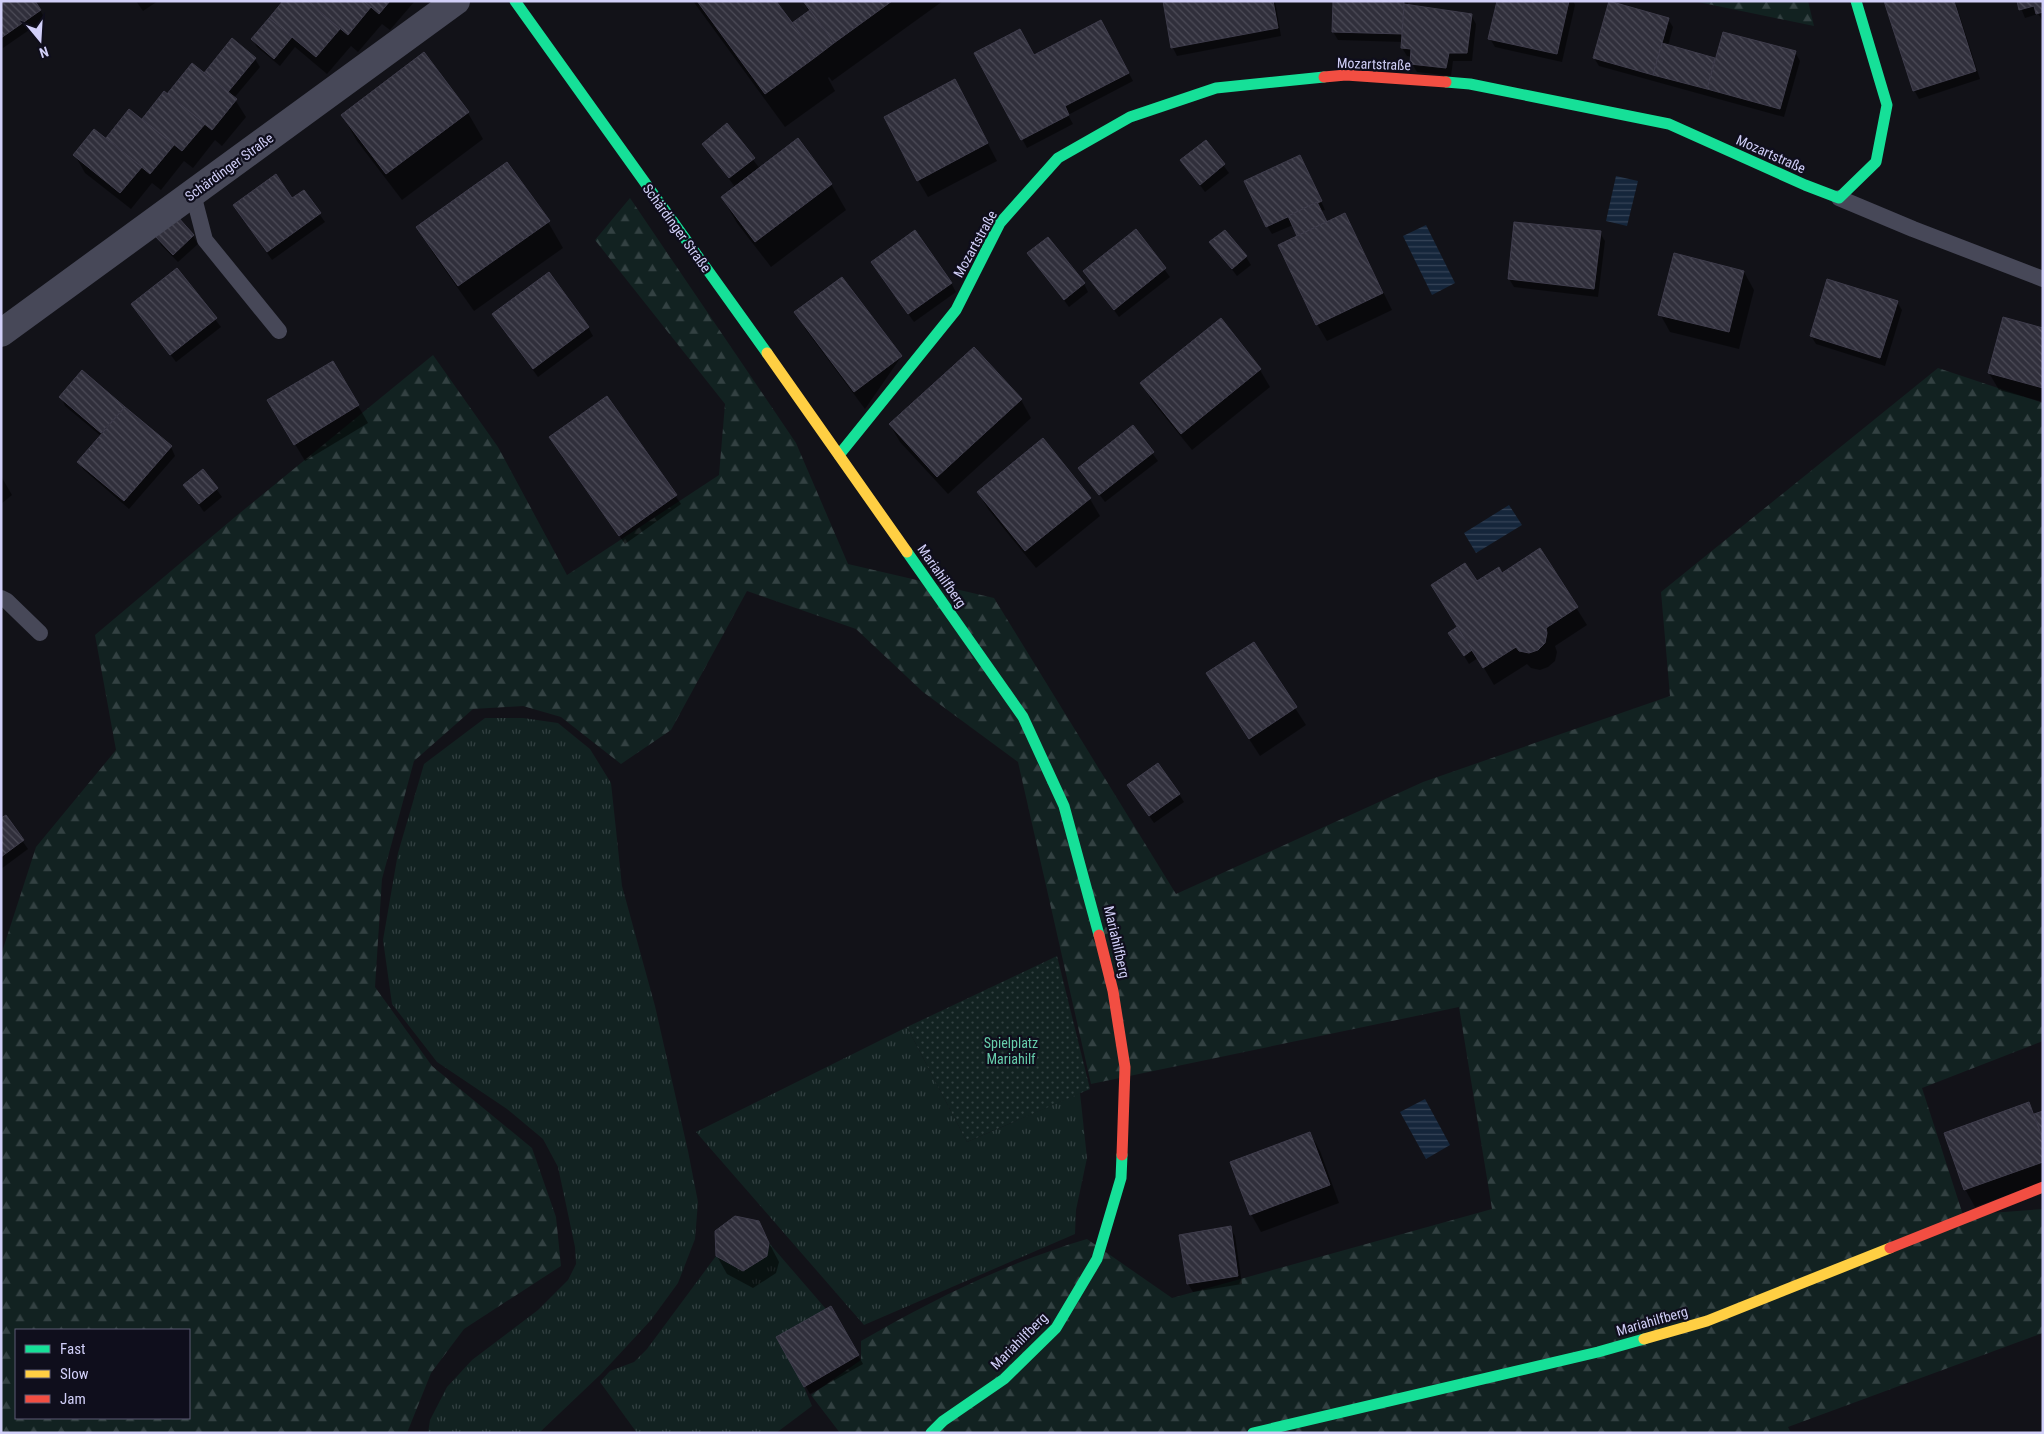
<svg xmlns="http://www.w3.org/2000/svg" width="2044" height="1434" font-family="'Roboto Condensed',sans-serif">
	<style>
		.grass { fill: url(#grass-tufts) }
		.forest { fill: url(#forest-firs); fill-rule: evenodd }
		.park { fill: url(#park-dots) }
		.water { fill: url(#water-rules) }
		.shadow { fill: #0007 }
		.building { fill: url(#building-back-hatch); stroke: #3e3c4b }
		.lines { fill: none; stroke-linecap: round; stroke-linejoin: round }
		.lane { stroke: #474858; stroke-width: 16 }
		.street { stroke: #474858; stroke-width: 28 }
		.fast { stroke: #16e098; stroke-width: 11 }
		.slow { stroke: #ffcf43; stroke-width: 11 }
		.jam { stroke: #f24e42; stroke-width: 11 }
		.labels { text-anchor: middle; dominant-baseline: central; stroke-width: 4.5; stroke-linejoin: round; paint-order: stroke }
		.street-label { font-size: 14px; fill: #d1cff8; stroke: #0f0e1c }
		.park-label { font-size: 14px; fill: #66cdab; stroke: #0f0e1c }
	</style>
	<defs>
		<pattern id="grass-tufts" width="24" height="20" patternUnits="userSpaceOnUse" patternTransform="scale(1.25)"><rect width="24" height="20" fill="#122221"/><path d="M3 7l-1-3M5 7V3M7 7l1-3M15 17l-1-3M17 17v-4M19 17l1-3" fill="none" stroke="#334142"/></pattern>
		<pattern id="forest-firs" width="22" height="20" patternUnits="userSpaceOnUse" patternTransform="scale(1.25)"><rect width="22" height="20" fill="#122221"/><path d="M5 1l3.5 6h-7zM16 11l3.5 6h-7z" fill="#334142"/></pattern>
		<pattern id="park-dots" width="8" height="8" patternUnits="userSpaceOnUse" patternTransform="scale(1.25)"><rect width="8" height="8" fill="#122221"/><path d="M2 2h.1M6 6h.1" fill="none" stroke="#334142" stroke-width="1.8" stroke-linecap="round"/></pattern>
		<pattern id="water-rules" width="6" height="5" patternUnits="userSpaceOnUse" patternTransform="scale(1.25)"><rect width="6" height="5" fill="#15263b"/><path d="M0 2.5h6" fill="none" stroke="#364458"/></pattern>
		<pattern id="building-back-hatch" width="6" height="6" patternUnits="userSpaceOnUse" patternTransform="scale(1.25)"><rect width="6" height="6" fill="#302f3b"/><path d="M-1 5l2 2M0 0l6 6M5-1l2 2" fill="none" stroke="#4d4c58"/></pattern>
	</defs>
	<rect width="100%" height="100%" fill="#121218"/>
	<g class="grass">
		<path d="M485,718H523L558,723L590,749L611,783L622,886L655,1006L688,1151L698,1202L695,1239L678,1283L651,1320L601,1374L539,1433H428L430,1420L447,1387L472,1360L538,1310L568,1280L576,1264L575,1247L558,1167L543,1139L507,1109L437,1062L392,1004L383,940L398,853L424,764Z"/>
		<path d="M907,1027L967,1142L1080,1093L1087,1158L1076,1210L1075,1234L864,1325L696,1132Z"/>
		<path d="M769,1243L826,1309L804,1387L812,1406L776,1433H637L600,1382L610,1371L634,1362L647,1349L716,1256L743,1271L767,1256Z"/>
	</g>
	<g class="forest">
		<path d="M1693,1H1808L1814,26Z"/>
		<path d="M630,198L796,443L848,564L994,598L1176,894L1423,782L1670,696L1661,592L1938,368L2043,403V1041L1922,1088L1963,1215L2043,1209V1333L1788,1427L1791,1433H840L811,1395L861,1360V1341C934,1299 1006,1263 1087,1239L1172,1298L1492,1209L1459,1007L1091,1084L1018,762L923,692L856,629L747,591L671,730L621,764L561,717L523,706L473,709L414,761L382,879L375,987L432,1066L532,1148L556,1217L561,1266L464,1329L431,1373L407,1433H1V955L36,847L116,750L95,635L235,517L433,355L498,447L567,575L719,475L725,404L595,240ZM16,1330H189V1418H16Z"/>
	</g>
	<path class="park" d="M1057,956L1090,1089L967,1142L907,1027Z"/>
	<g class="water">
		<path d="M1616,176L1638,181L1627,226L1606,221Z"/>
		<path d="M1426,225L1455,283L1432,295L1403,236Z"/>
		<path d="M1509,505L1522,525L1476,553L1464,533Z"/>
		<path d="M1425,1099L1450,1145L1426,1159L1400,1112Z"/>
	</g>
	<g class="shadow">
		<path d="M1,1L40,10L45,19L3,48Z"/>
		<path d="M136,1H158L143,11Z"/>
		<path d="M285,1H414V2L390,30L382,24L358,52L351,46L327,74L295,47L280,66L257,47L252,39Z"/>
		<path d="M693,1H775L792,25L809,12L803,1H943L832,81L829,77L828,78L835,91L785,127Z"/>
		<path d="M1164,1H1275L1281,36L1177,56L1173,48Z"/>
		<path d="M1334,1H1408V6L1471,15L1476,24L1472,61H1453L1451,76L1417,72L1412,64V57L1407,56L1402,48L1403,42L1338,40L1333,32Z"/>
		<path d="M1498,1H1573L1575,5L1562,62L1495,47L1490,39Z"/>
		<path d="M1885,1H1955L1980,79L1919,99L1914,90Z"/>
		<path d="M2018,1H2043V21L2038,14L2025,18Z"/>
		<path d="M1668,19L1673,27L1668,46L1716,59L1795,52L1800,61L1784,117L1599,66L1594,58Z"/>
		<path d="M1106,30L1133,81L1068,115L1073,124L1027,148L976,54L1034,57Z"/>
		<path d="M423,54L468,113L483,139L402,200L357,141L342,115Z"/>
		<path d="M255,59L260,67L234,98L246,117L222,146L215,140L193,168L184,161L161,190L152,183L131,209L85,173L75,155L106,140L129,110L142,120L164,93L168,95L204,74Z"/>
		<path d="M964,98L997,161L928,197L918,180Z"/>
		<path d="M727,125L760,169L831,184L846,210L771,267L737,223L722,197L735,187L703,144Z"/>
		<path d="M1206,142L1229,173L1205,192L1182,161Z"/>
		<path d="M1304,165L1325,210L1321,211L1327,223L1345,215L1392,310L1327,341L1317,324L1298,236L1293,225L1272,234L1267,226Z"/>
		<path d="M303,191L325,222L272,260L234,205L292,200Z"/>
		<path d="M548,222L563,248L474,311L433,253L418,227Z"/>
		<path d="M1136,231L1170,277L1119,317L1085,271Z"/>
		<path d="M1600,233L1605,241L1598,297L1514,287L1509,279Z"/>
		<path d="M157,236H193L198,244L178,262L161,245Z"/>
		<path d="M1211,242L1246,257L1251,265L1237,276Z"/>
		<path d="M1029,253L1084,284L1088,292L1069,307Z"/>
		<path d="M177,270L221,327L176,362L132,304Z"/>
		<path d="M877,270L951,283L956,292L914,322Z"/>
		<path d="M1744,272L1754,290L1739,349L1670,332L1660,314Z"/>
		<path d="M1897,302L1902,310L1885,366L1816,344L1811,336Z"/>
		<path d="M796,312L901,357L865,409L806,330Z"/>
		<path d="M493,315L588,327L593,336L538,377Z"/>
		<path d="M1220,320L1260,370L1270,387L1192,450L1152,401L1142,383Z"/>
		<path d="M2043,330V402L1999,390L1989,373Z"/>
		<path d="M974,348L1021,400L1031,418L948,494L900,442L890,425Z"/>
		<path d="M333,362L368,423L305,461L269,400Z"/>
		<path d="M83,372L171,447L175,456L129,509L84,470L79,462L101,436L65,406L61,397Z"/>
		<path d="M607,398L681,504L625,544L550,438Z"/>
		<path d="M1133,427L1158,461L1105,502L1080,469Z"/>
		<path d="M1043,440L1090,499L1100,516L1036,568L988,509L978,492Z"/>
		<path d="M203,471L222,497L204,512L185,485Z"/>
		<path d="M1,476L12,495L1,504Z"/>
		<path d="M1540,550L1587,625L1555,646L1557,652L1555,661L1548,667L1540,670L1531,668L1527,664L1494,685L1478,658L1469,664L1450,633L1458,628L1476,583L1502,575Z"/>
		<path d="M1254,644L1306,725L1260,756L1218,691Z"/>
		<path d="M1133,793L1179,794L1184,802L1154,823Z"/>
		<path d="M6,817L28,849L1,869V820Z"/>
		<path d="M2029,1104L2035,1115L2043,1113V1182L1975,1207L1965,1189Z"/>
		<path d="M1310,1133L1320,1151L1339,1203L1261,1232L1251,1214Z"/>
		<path d="M758,1222L779,1262L776,1273L753,1288L727,1274L717,1256Z"/>
		<path d="M1230,1227L1235,1236L1242,1284L1193,1292L1188,1284Z"/>
		<path d="M831,1308L863,1364L810,1394L778,1338Z"/>
	</g>
	<g class="building">
		<path d="M1,1H35L41,10L1,38Z"/>
		<path d="M283,1H307L340,29L316,57L269,18Z"/>
		<path d="M307,1H364L371,7L348,35Z"/>
		<path d="M364,1H390L379,14Z"/>
		<path d="M697,1H776L817,56L765,94Z"/>
		<path d="M803,1H892L834,43Z"/>
		<path d="M1163,1H1273L1278,28L1171,48Z"/>
		<path d="M1333,1H1404L1403,34L1332,32Z"/>
		<path d="M1497,1H1569L1557,54L1488,39Z"/>
		<path d="M1609,1L1669,18L1653,75L1593,58Z"/>
		<path d="M1884,1H1954L1976,71L1913,91Z"/>
		<path d="M2017,1H2043V12L2036,14L2034,6L2019,10Z"/>
		<path d="M1404,4L1472,14L1467,53H1449L1446,68L1410,64L1411,49L1401,48Z"/>
		<path d="M810,10L834,43L817,56L792,23Z"/>
		<path d="M269,18L292,37L274,59L251,39Z"/>
		<path d="M1101,20L1129,73L1065,106L1069,115L1021,140L974,53L1020,29L1034,55Z"/>
		<path d="M1723,32L1796,51L1780,109L1707,89Z"/>
		<path d="M232,38L256,58L228,92L204,73Z"/>
		<path d="M1662,43L1715,58L1707,89L1653,75Z"/>
		<path d="M424,52L469,112L386,174L341,115Z"/>
		<path d="M192,63L237,99L212,130L167,94Z"/>
		<path d="M955,79L988,143L917,181L884,117Z"/>
		<path d="M164,91L205,124L182,151L142,119Z"/>
		<path d="M129,109L174,145L150,174L106,138Z"/>
		<path d="M727,123L755,158L729,178L702,144Z"/>
		<path d="M94,129L142,167L120,193L73,155Z"/>
		<path d="M798,138L832,184L755,242L721,197Z"/>
		<path d="M1206,140L1225,164L1200,185L1180,160Z"/>
		<path d="M1300,155L1322,201L1266,227L1244,181Z"/>
		<path d="M507,162L550,221L458,286L416,227Z"/>
		<path d="M276,174L292,198L304,190L321,213L267,252L233,205Z"/>
		<path d="M1317,202L1327,222L1297,236L1288,216Z"/>
		<path d="M1345,213L1383,293L1316,325L1278,245Z"/>
		<path d="M177,216L194,235L173,255L155,236Z"/>
		<path d="M1514,222L1601,231L1594,289L1508,279Z"/>
		<path d="M1136,229L1166,268L1114,310L1083,271Z"/>
		<path d="M915,230L952,283L908,314L871,262Z"/>
		<path d="M1225,230L1247,256L1232,269L1209,242Z"/>
		<path d="M1048,237L1085,283L1064,300L1027,253Z"/>
		<path d="M1674,253L1744,271L1729,332L1658,315Z"/>
		<path d="M177,268L217,318L170,355L131,304Z"/>
		<path d="M549,272L589,327L533,369L492,314Z"/>
		<path d="M842,277L902,356L854,392L794,312Z"/>
		<path d="M1827,279L1898,301L1880,358L1810,336Z"/>
		<path d="M2003,317L2043,328V388L1988,373Z"/>
		<path d="M1221,318L1261,369L1181,434L1140,383Z"/>
		<path d="M974,347L1022,399L937,477L889,424Z"/>
		<path d="M333,361L359,405L294,445L267,400Z"/>
		<path d="M82,370L125,407L101,433L59,397Z"/>
		<path d="M607,396L677,495L619,536L549,437Z"/>
		<path d="M125,407L172,446L124,501L77,462Z"/>
		<path d="M1133,425L1154,452L1099,495L1078,468Z"/>
		<path d="M1043,438L1091,498L1025,551L977,492Z"/>
		<path d="M203,469L218,488L199,504L183,485Z"/>
		<path d="M1540,548L1578,607L1546,628L1547,633L1545,643L1538,650L1529,653L1519,651L1516,647L1483,668L1431,585L1465,563L1477,581L1499,567L1502,573Z"/>
		<path d="M1457,627L1472,650L1464,656L1448,633Z"/>
		<path d="M1254,642L1297,707L1249,739L1206,673Z"/>
		<path d="M1158,763L1180,794L1149,816L1127,785Z"/>
		<path d="M6,815L24,840L1,857V818Z"/>
		<path d="M2029,1102L2043,1140V1162L1964,1190L1944,1133Z"/>
		<path d="M2043,1111V1140L2034,1114Z"/>
		<path d="M1310,1132L1330,1185L1250,1215L1230,1162Z"/>
		<path d="M735,1216L759,1221L769,1243L767,1256L743,1271L716,1256L715,1231Z"/>
		<path d="M1231,1226L1238,1276L1187,1284L1179,1235Z"/>
		<path d="M831,1306L859,1355L804,1387L776,1337Z"/>
	</g>
	<g class="lines">
		<g class="lane">
			<path d="M193,194L205,240L279,331"/>
			<path d="M1839,198L1913,229L2043,279"/>
			<path d="M1,598L7,601L40,633"/>
		</g>
		<path class="street" d="M1,333L456,1"/>
		<g class="fast">
			<path d="M515,1L767,353"/>
			<path d="M1446,82L1470,84L1669,124L1805,185L1839,198L1876,162L1887,105L1856,1"/>
			<path d="M839,455L956,310L1000,223L1058,158L1130,117L1216,88L1324,77"/>
			<path d="M907,552L1023,717L1064,806L1099,935"/>
			<path d="M931,1433L943,1421L1004,1379L1056,1328L1097,1259L1121,1178L1122,1155"/>
			<path d="M1253,1433L1598,1352L1644,1339"/>
		</g>
		<g class="slow">
			<path d="M767,353L907,552"/>
			<path d="M1644,1339L1707,1321L1890,1248"/>
		</g>
		<g class="jam">
			<path d="M1324,77L1346,75L1446,82"/>
			<path d="M1099,935L1113,991L1125,1067L1122,1155"/>
			<path d="M1890,1248L2043,1187"/>
		</g>
	</g>
	<g class="labels">
		<g class="street-label">
			<text transform="translate(1374 64) rotate(2)">Mozartstraße</text>
			<text transform="translate(1771 154) rotate(24)">Mozartstraße</text>
			<text transform="translate(229 167) rotate(-36)">Schärdinger Straße</text>
			<text transform="translate(677 228) rotate(54)">Schärdinger Straße</text>
			<text transform="translate(975 244) rotate(-61)">Mozartstraße</text>
			<text transform="translate(942 576) rotate(55)">Mariahilfberg</text>
			<text transform="translate(1117 942) rotate(77)">Mariahilfberg</text>
			<text transform="translate(1652 1321) rotate(-16)">Mariahilfberg</text>
			<text transform="translate(1019 1341) rotate(-45)">Mariahilfberg</text>
		</g>
		<g class="park-label">
			<text x="1011" y="1043">Spielplatz<tspan x="1011" dy="16">Mariahilf</tspan></text>
		</g>
	</g>
	<rect width="2044" height="1434" fill="none" stroke="#d1cff8" stroke-width="5"/>
	<rect x="15" y="1329" width="175" height="90" fill="#0f0e1c" stroke="#5d5b74"/>
	<rect x="25" y="1345" width="25" height="8" fill="#16e098" stroke="#5d5b74"/>
	<text x="60" y="1354" font-size="15" fill="#d1cff8">Fast</text>
	<rect x="25" y="1370" width="25" height="8" fill="#ffcf43" stroke="#5d5b74"/>
	<text x="60" y="1379" font-size="15" fill="#d1cff8">Slow</text>
	<rect x="25" y="1395" width="25" height="8" fill="#f24e42" stroke="#5d5b74"/>
	<text x="60" y="1404" font-size="15" fill="#d1cff8">Jam</text>
	<g transform="translate(40 40) rotate(162)" stroke="#0f0e1c" stroke-width="4" paint-order="stroke">
	<path d="M0-4L9 19L0 12L-9 19Z" fill="#d1cff8"/>
	<text y="-8" font-size="14" font-weight="bold" text-anchor="middle" fill="#d1cff8">N</text>
	</g>
</svg>
